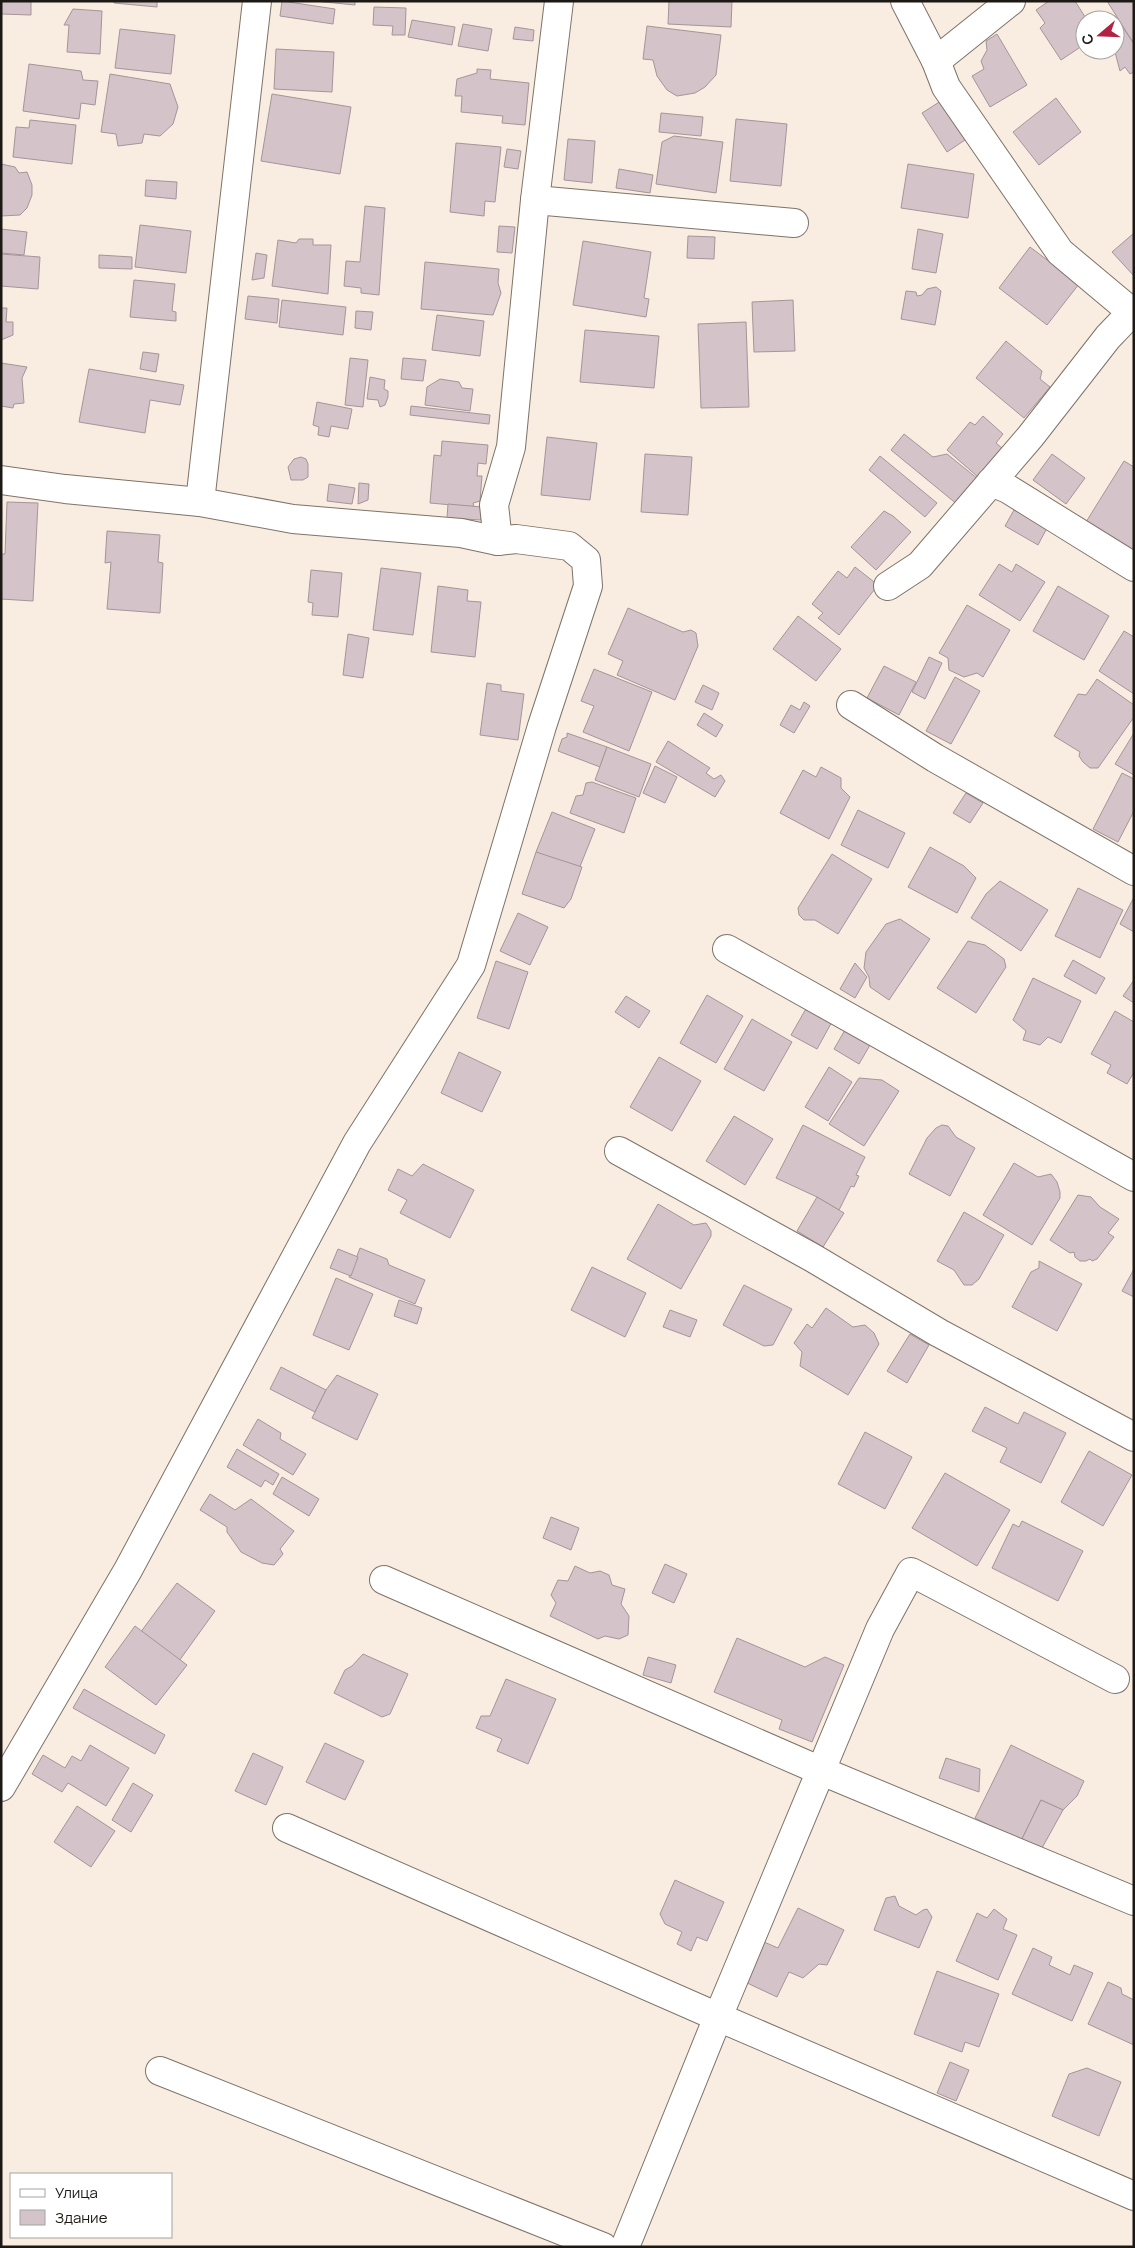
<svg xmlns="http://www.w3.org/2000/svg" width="1135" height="2248" font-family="Manrope,sans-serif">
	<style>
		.building { fill: #d4c3c8; stroke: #a59599 }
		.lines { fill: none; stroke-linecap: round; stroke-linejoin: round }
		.minor-casing { stroke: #7e7369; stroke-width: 30 }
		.tertiary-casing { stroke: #7e7369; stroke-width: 30 }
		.minor { stroke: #fff; stroke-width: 28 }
		.tertiary { stroke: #fff; stroke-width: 28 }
	</style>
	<rect width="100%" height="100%" fill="#f9ece1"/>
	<g class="building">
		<path d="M1,1H31V15L1,14Z"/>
		<path d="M114,1H157V7L114,3Z"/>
		<path d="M282,1L335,9L333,24L280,16Z"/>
		<path d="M314,1H355V5Z"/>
		<path d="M669,1H732L731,27L668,24Z"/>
		<path d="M1049,1H1075L1087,20H1085V44L1061,60L1040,28L1045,23L1036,10Z"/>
		<path d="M1107,1H1132L1134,3V44Z"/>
		<path d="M374,7L406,8L405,35H392L393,26L373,25Z"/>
		<path d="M73,9L102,11L100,54L67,52L69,25H64Z"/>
		<path d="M412,20L455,27L452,45L408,37Z"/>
		<path d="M463,24L492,29L488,51L458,46Z"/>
		<path d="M647,26L721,35L716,75L705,87L695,93L677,96L667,90L657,76L653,60L643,59Z"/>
		<path d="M1122,26L1134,44V72L1130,74L1125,67L1120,71L1115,52L1105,58L1100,50H1115V31Z"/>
		<path d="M515,27L534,30L533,41L513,39Z"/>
		<path d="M120,29L175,35L171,74L115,68Z"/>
		<path d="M997,34L1027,85L990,107L972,76L984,69L981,61L987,50L986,41Z"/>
		<path d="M276,49L334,52L332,92L274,89Z"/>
		<path d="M29,64L81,71L83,80L98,81L95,105L81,103L79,119L23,111Z"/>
		<path d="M477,69L491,70L490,79L529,83L525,125L502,123L503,116L461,112L462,96H455L457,79L477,73Z"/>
		<path d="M110,74L170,84L178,107L173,124L160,136L144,134L142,143L118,146L116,134L101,132Z"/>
		<path d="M272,94L351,107L340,174L261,161Z"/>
		<path d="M1056,98L1081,132L1039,165L1013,132Z"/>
		<path d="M944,99L968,138L947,152L922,113Z"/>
		<path d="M661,113L703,117L701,136L659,132Z"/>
		<path d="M736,119L787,124L781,186L730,181Z"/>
		<path d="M30,120L76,125L72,164L13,157L16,127L29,128Z"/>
		<path d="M674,136L723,142L716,193L656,184L662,142Z"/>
		<path d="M568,139L595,141L592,183L564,180Z"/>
		<path d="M456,143L501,147L495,202L485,201L484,216L450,212Z"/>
		<path d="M507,149L521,151L518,169L504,167Z"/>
		<path d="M1,164L15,167L19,173L27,172L32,185V195L27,208L20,215L1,216Z"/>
		<path d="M908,164L974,174L968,218L901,208Z"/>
		<path d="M619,169L653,175L650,193L616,188Z"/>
		<path d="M146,180L177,182L176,199L145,196Z"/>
		<path d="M365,206L385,208L379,295L361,293V288L344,286L346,261L360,262Z"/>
		<path d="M140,225L191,231L186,273L135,267Z"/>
		<path d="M499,226L515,227L512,253L497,252Z"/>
		<path d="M1,229L27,232L24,255L1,253Z"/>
		<path d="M918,229L943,234L936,273L912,269Z"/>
		<path d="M1134,233V276L1112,252Z"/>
		<path d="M688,236L715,237L714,259L687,258Z"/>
		<path d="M299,239H313V245H331L328,294L272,286L278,240L296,243Z"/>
		<path d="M583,241L651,252L644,298L649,299L646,317L573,305Z"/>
		<path d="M1030,247L1079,284L1047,325L999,288Z"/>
		<path d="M256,253L267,255L264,278L252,280Z"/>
		<path d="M1,254L40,257L38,289L1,286Z"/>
		<path d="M99,255L132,257V269L99,268Z"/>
		<path d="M425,262L499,269L498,283L501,293L493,315L421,309Z"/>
		<path d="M134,280L175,284L172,311L176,312V321L130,317Z"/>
		<path d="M936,287L941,291L935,325L901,319L906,291L916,292L917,296L922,295L927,289Z"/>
		<path d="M248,296L279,299L277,323L245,319Z"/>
		<path d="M282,300L346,307L343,335L279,327Z"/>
		<path d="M793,300L795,351L754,352L752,302Z"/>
		<path d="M1,308H7L6,322H13V335L1,340Z"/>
		<path d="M356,311L373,312L371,330L355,328Z"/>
		<path d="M437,315L484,321L480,356L432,350Z"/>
		<path d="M746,322L749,407L701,408L698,324Z"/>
		<path d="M585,330L659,336L654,388L580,382Z"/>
		<path d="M1006,341L1042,371L1040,379L1050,387L1024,418L976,378Z"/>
		<path d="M143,352L159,354L156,372L140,369Z"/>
		<path d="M350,358L368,360L363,407L345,405Z"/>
		<path d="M403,358L426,360L423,381L401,379Z"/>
		<path d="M1,363L27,367L22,378L24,403L14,404L13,408L1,406Z"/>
		<path d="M89,369L184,385L180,405L150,400L145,433L79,422Z"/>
		<path d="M370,377L385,380L384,389L388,391V397L385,405L380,407L378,400L367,399Z"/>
		<path d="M440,379L459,382L462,388L473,389L470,411L425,405L427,387Z"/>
		<path d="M317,402L352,409L348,429L331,426L329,437L318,435L319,427L313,425Z"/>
		<path d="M411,406L490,415L489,424L410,415Z"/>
		<path d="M983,416L1003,434L996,443L1003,449L978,477L947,450L970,422L975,425Z"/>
		<path d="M904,434L933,457L947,454L978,479L958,505L891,450Z"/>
		<path d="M547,437L597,443L590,500L541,495Z"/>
		<path d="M442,441L488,445L486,464L478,463L477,476H482L480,501L473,503L474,507L430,503L434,455L441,456Z"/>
		<path d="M645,454L692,457L688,515L641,512Z"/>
		<path d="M1052,454L1085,478L1066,504L1033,480Z"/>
		<path d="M880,456L937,503L925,517L869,470Z"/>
		<path d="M301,457L306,459L308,464V477L303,480H291L288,467L294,459Z"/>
		<path d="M1124,461L1134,467V552L1086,522Z"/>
		<path d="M359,483L369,484L368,500L358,504Z"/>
		<path d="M329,484L355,488L352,504L327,501Z"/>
		<path d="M7,502L38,503L33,601L1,599V554H5Z"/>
		<path d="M448,504L482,507L481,520L447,518Z"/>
		<path d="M1014,510L1047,528L1038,545L1005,526Z"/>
		<path d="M884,511L893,516L911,532L876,570L851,547Z"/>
		<path d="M107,531L160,535L158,562L163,563L160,613L107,609L111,562L105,563Z"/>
		<path d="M999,564L1012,572L1016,564L1045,582L1020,621L979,595Z"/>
		<path d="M855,567L878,585L839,635L818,618L823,613L812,604L838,571L847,578Z"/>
		<path d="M381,568L421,573L413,635L373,630Z"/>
		<path d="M311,570L342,573L338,617L312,615L313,603L308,602Z"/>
		<path d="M438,586L468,590L467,601L481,602L475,657L431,652Z"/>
		<path d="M1058,586L1109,616L1084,660L1033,631Z"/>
		<path d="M967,605L1010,630L983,677L977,673L964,677L949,670L948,658L939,653Z"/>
		<path d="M628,608L683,632L691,630L696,633L698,646L675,700L617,675L623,661L608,654Z"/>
		<path d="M798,616L841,649L816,681L773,649Z"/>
		<path d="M1124,631L1134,637V694L1099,671Z"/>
		<path d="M348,634L369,638L363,678L343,675Z"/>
		<path d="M929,657L942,663L925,699L912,692Z"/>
		<path d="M884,666L916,682L899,715L867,698Z"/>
		<path d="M594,669L652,692L629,751L583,732L594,706L581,701Z"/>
		<path d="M955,677L980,691L951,744L926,731Z"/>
		<path d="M1097,679L1134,705V717L1098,768H1090L1083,762L1079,756L1080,752L1054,736L1078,694L1086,695Z"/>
		<path d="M487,683L501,685V691L524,694L518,740L480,735Z"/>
		<path d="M703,685L719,693L712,710L695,702Z"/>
		<path d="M804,702L810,706L794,733L780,725L791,705L800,710Z"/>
		<path d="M704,713L723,725L716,737L697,725Z"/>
		<path d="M567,733L607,747L600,767L558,751L562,739L567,737Z"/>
		<path d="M1134,733V775L1115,764Z"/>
		<path d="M668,741L710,768L706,773L714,779L721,775L725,781L715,797L656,762Z"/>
		<path d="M607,747L651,764L639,797L595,780Z"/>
		<path d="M655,766L677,777L665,803L643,793Z"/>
		<path d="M821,767L841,778V788L850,797L829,839L780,813L803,770L816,777Z"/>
		<path d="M1122,773L1134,779V811L1118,842L1093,829Z"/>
		<path d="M592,782L636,798L624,833L570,813L576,796L583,795L586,783Z"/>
		<path d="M966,793L983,803L970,823L953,813Z"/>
		<path d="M858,810L905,833L888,868L841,845Z"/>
		<path d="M552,812L595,829L577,874L536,852Z"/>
		<path d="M930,847L964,866L976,878L957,913L908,887Z"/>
		<path d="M536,852L582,867L571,899L564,908L522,894Z"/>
		<path d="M832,854L872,879L838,934L815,920H804L799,915L798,908Z"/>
		<path d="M1000,881L1048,910L1021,951L971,918L986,894Z"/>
		<path d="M1078,888L1123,910L1100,958L1055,936Z"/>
		<path d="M1134,897V932L1120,924Z"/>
		<path d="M518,913L548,927L530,965L500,951Z"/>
		<path d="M900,919L930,939L889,1000L870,987L869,977L864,968L866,952L886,924Z"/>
		<path d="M968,941L985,945L1004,959L1006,967L976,1013L937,988Z"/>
		<path d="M1073,960L1105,978L1096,994L1064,976Z"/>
		<path d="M496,961L528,972L509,1029L477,1018Z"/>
		<path d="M855,963L867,977L855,998L840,989Z"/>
		<path d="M1033,978L1081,1001L1061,1043L1048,1037L1040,1045L1023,1040L1026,1031L1013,1020Z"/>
		<path d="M1134,980V1003L1123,996Z"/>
		<path d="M707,995L743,1016L716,1063L680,1043Z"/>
		<path d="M626,996L650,1011L639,1028L615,1012Z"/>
		<path d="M807,1007L833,1020L817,1049L791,1035Z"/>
		<path d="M1115,1011L1134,1022V1072L1127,1084L1107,1073L1111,1065L1091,1054Z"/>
		<path d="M752,1019L792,1042L764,1091L724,1069Z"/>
		<path d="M845,1030L870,1045L859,1064L834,1049Z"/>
		<path d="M459,1052L501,1072L482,1112L441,1093Z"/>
		<path d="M659,1057L701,1081L672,1131L630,1107Z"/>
		<path d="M829,1067L852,1082L828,1121L805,1107Z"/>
		<path d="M859,1078L882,1080L899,1091L864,1146L829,1124Z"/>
		<path d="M734,1116L773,1139L745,1185L706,1161Z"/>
		<path d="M803,1125L865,1157L856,1175L859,1176L854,1187L851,1186L839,1210L817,1197L776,1178Z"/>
		<path d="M942,1125L948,1126L956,1137L975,1148L950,1196L909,1174L927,1138L936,1128Z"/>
		<path d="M1014,1163L1038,1177L1051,1174L1057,1182L1060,1192V1198L1032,1245L983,1215Z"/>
		<path d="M423,1164L474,1190L450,1238L400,1213L407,1200L388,1190L398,1169L412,1176Z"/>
		<path d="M1078,1195L1091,1197L1100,1207L1119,1219L1108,1233L1114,1237L1097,1259L1092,1261L1090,1259L1086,1261H1080L1075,1257L1074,1252L1070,1253L1050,1240Z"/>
		<path d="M817,1197L844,1213L823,1247L797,1231Z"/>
		<path d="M658,1204L694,1225L706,1223L711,1231V1236L681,1289L627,1259Z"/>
		<path d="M964,1212L1004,1235L979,1279L972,1285H964L954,1270L937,1261Z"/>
		<path d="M360,1248L387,1259L389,1265L425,1280L415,1304L349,1277Z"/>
		<path d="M338,1249L358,1257L351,1276L330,1268Z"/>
		<path d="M1039,1261L1082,1284L1057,1331L1012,1307L1031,1272L1039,1268Z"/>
		<path d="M592,1267L646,1293L625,1337L571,1310Z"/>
		<path d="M1134,1269V1297L1122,1291Z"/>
		<path d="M336,1278L373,1294L349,1350L313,1335Z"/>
		<path d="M744,1285L792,1309L773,1345L764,1346L723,1325Z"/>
		<path d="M399,1300L422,1308L417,1324L394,1316Z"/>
		<path d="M826,1308L853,1327L865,1325L874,1333L879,1344L848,1395L800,1366L802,1352L794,1343L807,1324L812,1328Z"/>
		<path d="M670,1310L697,1320L690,1337L663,1327Z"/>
		<path d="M910,1334L929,1345L907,1383L887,1371Z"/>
		<path d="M281,1367L326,1390L315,1412L270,1389Z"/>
		<path d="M337,1375L378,1394L357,1440L312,1418L326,1390Z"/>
		<path d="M985,1407L1018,1424L1024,1412L1066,1433L1041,1483L1000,1462L1007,1448L972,1431Z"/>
		<path d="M258,1419L281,1433L280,1439L306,1454L293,1475L243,1445Z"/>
		<path d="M865,1432L912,1457L885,1509L838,1484Z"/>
		<path d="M237,1449L279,1474L273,1485L265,1480L261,1487L227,1467Z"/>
		<path d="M1089,1451L1132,1475L1103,1526L1061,1502Z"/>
		<path d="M945,1473L1010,1510L977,1566L912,1528Z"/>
		<path d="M282,1477L319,1499L309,1516L273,1494Z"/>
		<path d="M210,1494L235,1510L251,1499L294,1531L280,1549L283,1554L274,1565L262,1563L241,1552L227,1532V1527L200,1510Z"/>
		<path d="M551,1517L579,1528L571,1550L543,1538Z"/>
		<path d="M1022,1521L1083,1551L1058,1601L992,1568L1013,1524L1019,1527Z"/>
		<path d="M665,1564L687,1574L674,1603L652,1593Z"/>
		<path d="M575,1566L590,1573L600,1571L609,1575L612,1585L625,1589L621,1604L629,1616L628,1635L619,1639L605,1636L598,1639L550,1616L556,1603L551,1595L558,1580L568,1581Z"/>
		<path d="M177,1583L215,1611L179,1661L140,1633Z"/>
		<path d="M135,1626L187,1665L156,1705L105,1667Z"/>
		<path d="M737,1638L805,1667L825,1657L844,1665L812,1742L779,1729L782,1720L714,1692Z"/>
		<path d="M363,1654L408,1674L390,1714L382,1717L334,1693L345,1670L352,1666Z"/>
		<path d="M648,1657L676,1665L671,1683L643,1675Z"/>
		<path d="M506,1679L556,1699L528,1764L497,1751L502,1739L476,1728L481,1716H490Z"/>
		<path d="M84,1689L165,1735L155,1754L73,1708Z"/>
		<path d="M325,1743L364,1761L345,1800L306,1782Z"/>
		<path d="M90,1745L129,1768L106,1806L68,1783L62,1792L32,1774L43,1755L65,1768L72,1756L81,1761Z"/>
		<path d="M1011,1745L1084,1781L1077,1796L1063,1810L1041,1800L1021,1841L975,1818Z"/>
		<path d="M253,1753L283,1767L266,1805L235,1791Z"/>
		<path d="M946,1758L980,1769L979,1792L939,1778Z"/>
		<path d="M133,1783L153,1795L131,1832L112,1820Z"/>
		<path d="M1041,1800L1063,1810L1042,1848L1021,1841Z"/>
		<path d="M77,1806L115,1831L91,1867L54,1842Z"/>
		<path d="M675,1880L724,1902L707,1941L697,1937L691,1951L677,1944L682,1932L665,1924L660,1914Z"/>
		<path d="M895,1896L899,1906L916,1915L923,1910L927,1909L932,1917L919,1948L874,1930L886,1898Z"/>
		<path d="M798,1908L844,1930L827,1965L819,1964L803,1978L789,1972L777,1997L745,1982L764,1942L778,1948Z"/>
		<path d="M994,1909L1007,1919L1003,1929L1017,1935L998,1980L956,1961L977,1913L987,1918Z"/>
		<path d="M1033,1948L1052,1957L1049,1965L1070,1975L1074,1965L1093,1973L1072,2021L1012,1994Z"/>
		<path d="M937,1971L999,1994L979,2047L965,2042L962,2052L914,2034Z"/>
		<path d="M1108,1982L1121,1988L1122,1994L1134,2000V2045L1088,2024Z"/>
		<path d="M950,2062L969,2070L956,2101L937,2093Z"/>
		<path d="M1087,2068L1121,2082L1099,2136L1052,2116L1069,2074Z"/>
	</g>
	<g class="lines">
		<g class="minor-casing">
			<g id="minor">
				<path d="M936,61L1011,1"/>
				<path d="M535,200L794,223"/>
				<path d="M1,480L65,489L200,502L293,519L461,533L498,541"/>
				<path d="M991,482L1008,489L1134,567"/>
				<path d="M200,502L257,1"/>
				<path d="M888,586L920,565L1030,437L1108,337L1134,310"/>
				<path d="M851,705L935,758L1134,871"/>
				<path d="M727,949L1134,1177"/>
				<path d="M619,1151L813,1258L939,1333L1134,1437"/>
				<path d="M384,1580L812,1767L1134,1901"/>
				<path d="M287,1828L718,2017L1134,2196"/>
				<path d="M160,2071L603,2247"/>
				<path d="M625,2247L718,2017L880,1629L911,1572L1115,1679"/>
			</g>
		</g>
		<g class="tertiary-casing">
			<g id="tertiary">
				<path d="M905,1L936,61L946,87L1060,252L1134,314"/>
				<path d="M1,1787L128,1570L357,1143L471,965L542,726L588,586L586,560L569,546L516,539L498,541L494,505L511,447L535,200L559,1"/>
			</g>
		</g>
		<use href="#minor" class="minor"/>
		<use href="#tertiary" class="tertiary"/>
	</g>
	<rect width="1135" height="2248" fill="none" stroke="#1c1814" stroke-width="5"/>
	<rect x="10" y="2173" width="162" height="65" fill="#ffffff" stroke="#a4a3a1"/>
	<rect x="20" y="2189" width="25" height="8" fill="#ffffff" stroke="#a4a3a1"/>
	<text x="55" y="2198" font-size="15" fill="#1c1814">Улица</text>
	<rect x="20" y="2210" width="25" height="15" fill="#d4c3c8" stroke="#a4a3a1"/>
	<text x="55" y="2223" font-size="15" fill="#1c1814">Здание</text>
	<g transform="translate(1100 35) rotate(251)"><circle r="24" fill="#ffffff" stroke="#a4a3a1"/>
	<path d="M0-4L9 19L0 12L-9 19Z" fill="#b32145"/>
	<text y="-8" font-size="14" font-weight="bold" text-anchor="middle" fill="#1c1814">С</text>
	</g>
</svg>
